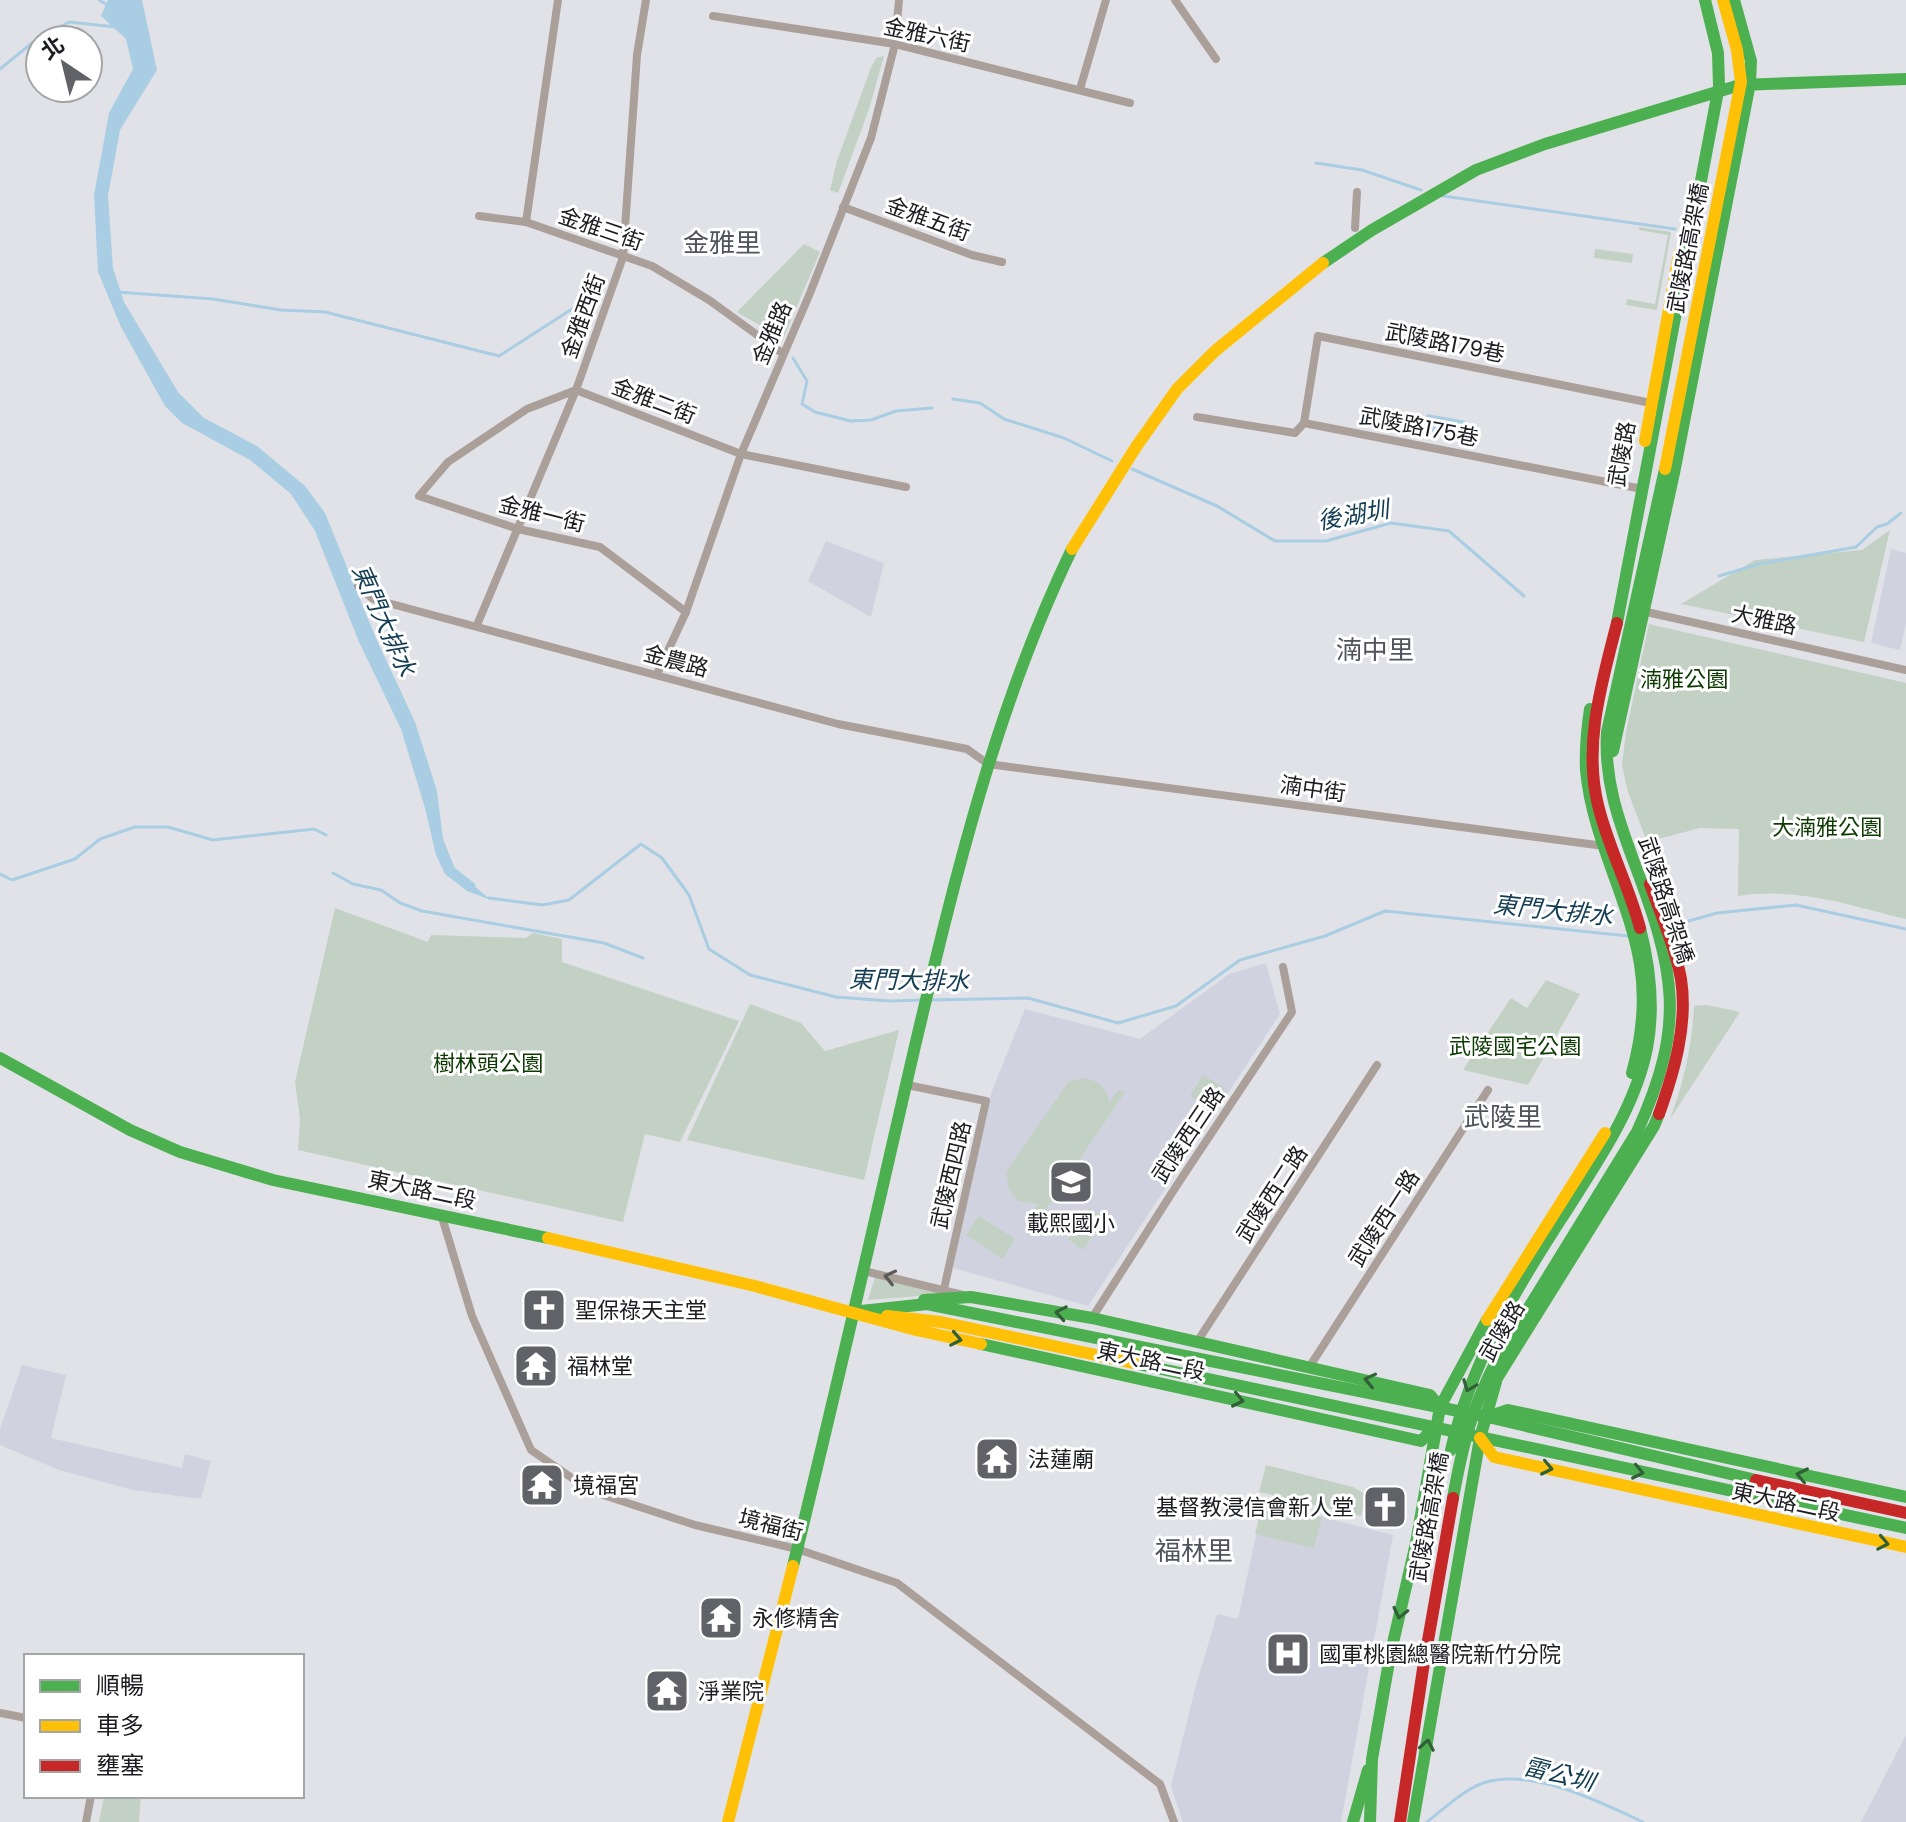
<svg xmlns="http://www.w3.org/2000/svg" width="1906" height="1822" font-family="Poppins,'Noto Sans TC',sans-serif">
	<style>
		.built { fill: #d0d3df }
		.green { fill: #c2d1c3 }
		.water { fill: #a9cde3 }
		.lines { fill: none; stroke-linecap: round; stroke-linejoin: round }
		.stream { stroke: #a9cde3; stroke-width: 3 }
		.street { stroke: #aaa099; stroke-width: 8 }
		.fast { stroke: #4caf50; stroke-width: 12 }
		.slow { stroke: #ffc107; stroke-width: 12 }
		.jam { stroke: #c62828; stroke-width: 12 }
		.oneway { stroke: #5c5857 }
		.oneway2 { stroke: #325f36 }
		.labels { text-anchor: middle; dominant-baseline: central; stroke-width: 6; stroke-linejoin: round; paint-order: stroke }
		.street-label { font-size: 22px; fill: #1c1d21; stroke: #fff }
		.park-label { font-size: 22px; fill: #0c3a01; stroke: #fff }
		.poi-label { font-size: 22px; fill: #1c1d21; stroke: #fff; text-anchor: start }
		.water-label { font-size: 24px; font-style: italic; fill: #133d52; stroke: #fff }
		.quarter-label { font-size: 26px; fill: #51545c; stroke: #fff }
	</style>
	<rect width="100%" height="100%" fill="#e0e2e8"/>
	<g class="built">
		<path d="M826,541L884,563L871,617L808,581Z"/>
		<path d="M1891,549L1906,553V623L1900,650L1871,643Z"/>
		<path d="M1266,963L1280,1014L1088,1306L953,1268L990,1096L1025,1009L1140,1039L1229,974Z"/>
		<path d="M22,1365L66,1375L51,1438L182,1468L185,1454L211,1461L201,1499L133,1490L59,1470L0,1445V1429Z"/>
		<path d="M1263,1502L1393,1535L1341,1822H1183L1171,1786L1195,1689L1217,1614L1238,1619Z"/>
		<path d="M1906,1735V1822H1861L1905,1737Z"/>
	</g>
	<g class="green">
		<path d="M884,56L869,109L838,193L830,190L837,161L870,70L876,58Z"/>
		<path d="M1639,227L1671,232L1657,310L1626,305L1627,299L1655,304L1668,235L1639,230Z"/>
		<path d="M804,244L820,252L783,339L737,312Z"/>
		<path d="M1595,249L1633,254L1632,263L1594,258Z"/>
		<path d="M1890,530L1864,642L1681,604L1755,560L1862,550Z"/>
		<path d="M1649,624L1906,683V919C1848,905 1799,887 1738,896L1739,829L1700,828L1647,842L1628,792L1622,765L1626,732Z"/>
		<path d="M335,908L428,942L431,935L526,938L533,933L562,939V962L739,1021L680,1142L645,1134L623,1222L298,1150L300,1119L295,1082Z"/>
		<path d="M1546,980L1580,994L1528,1085L1463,1070L1511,998L1527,1008Z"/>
		<path d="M750,1004L801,1023L825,1051L899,1030L864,1180L687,1140Z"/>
		<path d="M1707,1005L1740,1012L1670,1119C1684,1082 1692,1046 1694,1006Z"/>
		<path d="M1203,1075L1225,1088L1212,1110L1190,1096Z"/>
		<path d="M1086,1078C1101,1083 1106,1087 1109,1102L1118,1090L1125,1092L1036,1224L1028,1220L1038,1204L1018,1201L1009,1190L1006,1172L1069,1081Z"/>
		<path d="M1089,1208L1105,1218L1083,1250L1068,1239Z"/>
		<path d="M979,1216L1015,1239L1003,1259L966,1235Z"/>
		<path d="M875,1277L944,1294L868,1300Z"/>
		<path d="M1266,1465L1353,1487L1367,1495L1361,1516L1259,1492Z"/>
		<path d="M1263,1502L1322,1517L1314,1548L1255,1534Z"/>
		<path d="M104,1796H141L139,1822H99Z"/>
	</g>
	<g class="water">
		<path d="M108,0H142L157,70L120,130L108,196L113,268L124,302L178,392L204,418L257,446L305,486L325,513L375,636L415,722L437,791L443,839L456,871L491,900L467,891L445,874L436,855L425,808L401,729L359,642L315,531L291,494L250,460L182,423L165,406L121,327L98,272L94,195L109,113L133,69L126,39L101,16Z"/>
		<path d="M1427,414L1466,421L1463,437L1424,431Z"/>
	</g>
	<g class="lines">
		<g class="stream">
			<path d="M99,0L109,6"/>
			<path d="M0,69L32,43L69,22L116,27"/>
			<path d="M1316,163L1362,170L1421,190"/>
			<path d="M1443,196L1675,229"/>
			<path d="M117,292L213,299L281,310L325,312L499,356L589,298"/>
			<path d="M793,358L807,381L802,404L815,412L851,421L871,420L896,411L932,408"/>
			<path d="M953,399L980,403L1004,419L1064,438L1112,461"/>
			<path d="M1132,469L1217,506L1275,541H1326L1391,523L1449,531L1524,596"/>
			<path d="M1719,576L1759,564L1856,547L1877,527L1887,524L1901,513"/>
			<path d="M455,870L474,885"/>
			<path d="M333,873L353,884L381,890L400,903L422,911L604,943L643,958"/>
			<path d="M0,874L12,880L75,859L100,839L135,827H168L213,840L314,829L326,835"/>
			<path d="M489,898L542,905L569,900L641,844L662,858L689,895L709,949L750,975L836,997L890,1001L922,1000"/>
			<path d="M1671,926L1717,913L1796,905L1906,929"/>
			<path d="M930,1000L1028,998L1118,1023L1176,1006L1240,960L1325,936L1385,911L1628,936"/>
			<path d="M1427,1822C1445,1808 1462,1791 1483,1783C1531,1767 1600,1802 1643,1822"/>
		</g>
		<g class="street">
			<path d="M1175,0L1216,59"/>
			<path d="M713,16L895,44L1130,103"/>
			<path d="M1080,89L1106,0"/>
			<path d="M843,207L972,255L1002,262"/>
			<path d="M479,216L526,222L652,266L709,300L782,353"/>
			<path d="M526,222L558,0"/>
			<path d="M1355,228L1357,192"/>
			<path d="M1197,417L1295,433L1304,423L1637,488"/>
			<path d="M1304,423L1318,336L1651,403"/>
			<path d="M358,586L373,599L838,724L967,749L988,764L1604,846"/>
			<path d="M1642,611L1906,670"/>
			<path d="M686,612L600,547L518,529L419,496L448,462L527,409L576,390L741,454L906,487"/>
			<path d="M477,625L576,390L623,257L637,55L646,0"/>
			<path d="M657,674L686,612L741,454L810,293L871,138L895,44L899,0"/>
			<path d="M907,1085L986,1101L944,1289"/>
			<path d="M441,1214L472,1316L531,1450L591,1491L695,1525L797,1549L897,1583L1160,1784L1174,1822"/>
			<path d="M864,1271L963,1295"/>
			<path d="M1092,1318L1177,1185L1292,1012L1283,967"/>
			<path d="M1197,1342L1377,1065"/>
			<path d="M1310,1366L1488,1090"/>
			<path d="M0,1713L26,1718"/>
			<path d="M86,1822L91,1796"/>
		</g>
		<g class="fast">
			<path d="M1323,263L1372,230L1476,170L1545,144L1740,85L1906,79"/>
			<path d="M1617,623L1719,86L1718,53L1705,0"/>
			<path d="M1590,709C1587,729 1585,749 1586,770C1592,838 1629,898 1640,964C1646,1001 1642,1037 1632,1073"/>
			<path d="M1613,751L1674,473L1750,83L1751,61L1734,0"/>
			<path d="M0,1058L130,1130L180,1152L273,1180L548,1238"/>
			<path d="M924,1300L971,1297L1092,1318L1430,1395L1440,1407"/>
			<path d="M861,1311L927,1304L1488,1417L1756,1480"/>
			<path d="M981,1344L1421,1441L1436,1426"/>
			<path d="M1138,1364L1906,1528"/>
			<path d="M1488,1417L1508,1410L1906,1497"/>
			<path d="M1451,1450C1471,1363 1515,1290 1563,1216C1596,1164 1635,1109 1647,1048C1655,1007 1650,967 1640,928"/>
			<path d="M1453,1498C1463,1443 1472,1406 1499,1356L1637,1132C1687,1023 1675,971 1634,862C1618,819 1604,779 1607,732L1665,469"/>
			<path d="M793,1566C836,1393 875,1219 915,1046C955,877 996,706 1072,549"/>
			<path d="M1353,1822L1368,1770"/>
			<path d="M1370,1822L1372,1759L1390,1656L1416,1543L1440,1407L1487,1320"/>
			<path d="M1413,1822L1480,1438L1497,1378L1654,1126L1659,1114"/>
		</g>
		<g class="slow">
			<path d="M1645,441L1679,254"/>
			<path d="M1665,469L1741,82L1737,50L1723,0"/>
			<path d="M1072,549L1136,447L1177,389L1215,351L1323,263"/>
			<path d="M548,1238L755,1286L916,1330L981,1344"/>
			<path d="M887,1316L941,1322L1138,1364"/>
			<path d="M1487,1320L1605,1133"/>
			<path d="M1480,1438L1494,1457L1906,1547"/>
			<path d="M728,1822L793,1566"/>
		</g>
		<g class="jam">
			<path d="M1617,623C1602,682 1583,744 1598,805C1608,847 1629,886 1640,928"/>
			<path d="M1650,884C1661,915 1675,947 1681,979C1688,1025 1674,1072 1659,1114"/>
			<path d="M1756,1480L1906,1513"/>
			<path d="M1400,1822L1423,1669L1453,1498"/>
		</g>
	</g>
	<defs><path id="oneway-chevron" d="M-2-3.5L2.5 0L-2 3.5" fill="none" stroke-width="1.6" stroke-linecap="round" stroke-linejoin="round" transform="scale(2)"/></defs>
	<use class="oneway" href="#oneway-chevron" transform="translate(890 1277) rotate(-167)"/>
	<g class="oneway2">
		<use href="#oneway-chevron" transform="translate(1061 1313) rotate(-170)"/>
		<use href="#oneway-chevron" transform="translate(956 1339) rotate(11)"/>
		<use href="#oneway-chevron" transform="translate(1370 1380) rotate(-167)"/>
		<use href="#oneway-chevron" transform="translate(1469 1386) rotate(111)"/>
		<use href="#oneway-chevron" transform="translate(1238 1400) rotate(12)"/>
		<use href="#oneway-chevron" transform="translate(1547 1468) rotate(12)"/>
		<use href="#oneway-chevron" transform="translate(1638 1472) rotate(12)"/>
		<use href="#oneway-chevron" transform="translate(1802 1475) rotate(-168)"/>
		<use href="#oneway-chevron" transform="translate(1883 1543) rotate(11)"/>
		<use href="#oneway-chevron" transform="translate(1400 1613) rotate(103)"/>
		<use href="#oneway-chevron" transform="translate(1427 1745) rotate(-80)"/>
	</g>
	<defs>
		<g id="school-square" transform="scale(2.3)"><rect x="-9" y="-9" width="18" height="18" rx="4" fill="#616267" stroke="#fff"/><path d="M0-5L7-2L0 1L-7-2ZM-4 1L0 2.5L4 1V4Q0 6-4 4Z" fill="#fff"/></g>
		<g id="church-square" transform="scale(2.3)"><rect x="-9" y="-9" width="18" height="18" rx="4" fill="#616267" stroke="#fff"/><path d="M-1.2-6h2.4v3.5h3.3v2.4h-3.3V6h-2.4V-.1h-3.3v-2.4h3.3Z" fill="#fff"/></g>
		<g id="temple-square" transform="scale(2.3)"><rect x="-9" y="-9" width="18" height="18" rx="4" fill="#616267" stroke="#fff"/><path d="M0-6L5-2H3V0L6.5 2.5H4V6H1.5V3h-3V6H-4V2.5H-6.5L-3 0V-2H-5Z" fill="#fff"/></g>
		<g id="hospital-square" transform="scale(2.3)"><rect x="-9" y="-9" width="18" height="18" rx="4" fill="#616267" stroke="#fff"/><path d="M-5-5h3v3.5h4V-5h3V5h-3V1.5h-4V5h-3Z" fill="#fff"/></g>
	</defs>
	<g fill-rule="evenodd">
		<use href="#school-square" x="1071" y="1182"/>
		<use href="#church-square" x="544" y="1310"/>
		<use href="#temple-square" x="536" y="1366"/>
		<use href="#temple-square" x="997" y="1459"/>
		<use href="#temple-square" x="542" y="1485"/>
		<use href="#church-square" x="1385" y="1507"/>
		<use href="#temple-square" x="721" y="1618"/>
		<use href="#hospital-square" x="1288" y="1654"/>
		<use href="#temple-square" x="667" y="1691"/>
	</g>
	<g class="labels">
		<g class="street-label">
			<text transform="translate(927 35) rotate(12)">金雅六街</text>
			<text transform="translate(928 219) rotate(20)">金雅五街</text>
			<text transform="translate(601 229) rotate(19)">金雅三街</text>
			<text transform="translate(1688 248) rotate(-79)">武陵路高架橋</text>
			<text transform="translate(583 316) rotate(-70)">金雅西街</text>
			<text transform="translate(772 333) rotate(-67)">金雅路</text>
			<text transform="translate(1445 343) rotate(11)">武陵路179巷</text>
			<text transform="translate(654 401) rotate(21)">金雅二街</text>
			<text transform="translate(1419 427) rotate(11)">武陵路175巷</text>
			<text transform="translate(1622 454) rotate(-80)">武陵路</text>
			<text transform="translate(542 514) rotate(14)">金雅一街</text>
			<text transform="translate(1764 620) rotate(12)">大雅路</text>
			<text transform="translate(676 661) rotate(15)">金農路</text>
			<text transform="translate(1313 789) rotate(8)">湳中街</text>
			<text transform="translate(1666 900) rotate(72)">武陵路高架橋</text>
			<text transform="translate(1188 1135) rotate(-56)">武陵西三路</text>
			<text transform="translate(951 1175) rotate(-77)">武陵西四路</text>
			<text transform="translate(422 1190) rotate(12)">東大路二段</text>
			<text transform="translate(1272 1194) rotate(-57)">武陵西二路</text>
			<text transform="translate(1384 1218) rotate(-57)">武陵西一路</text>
			<text transform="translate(1502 1331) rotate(-59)">武陵路</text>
			<text transform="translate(1151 1361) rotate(12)">東大路二段</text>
			<text transform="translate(1786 1502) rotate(12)">東大路二段</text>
			<text transform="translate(1429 1517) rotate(-80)">武陵路高架橋</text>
			<text transform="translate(771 1525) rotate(14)">境福街</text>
		</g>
		<g class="park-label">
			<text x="1684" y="679">湳雅公園</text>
			<text x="1827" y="827">大湳雅公園</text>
			<text x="1515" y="1046">武陵國宅公園</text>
			<text x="488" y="1063">樹林頭公園</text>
		</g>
		<g class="poi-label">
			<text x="1071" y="1223" text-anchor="middle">載熙國小</text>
			<text x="575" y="1310">聖保祿天主堂</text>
			<text x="567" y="1366">福林堂</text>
			<text x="1028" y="1459">法蓮廟</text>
			<text x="573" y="1485">境福宮</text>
			<text x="1354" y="1507" text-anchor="end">基督教浸信會新人堂</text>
			<text x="752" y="1618">永修精舍</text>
			<text x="1319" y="1654">國軍桃園總醫院新竹分院</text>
			<text x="698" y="1691">淨業院</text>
		</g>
		<g class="water-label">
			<text transform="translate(1353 515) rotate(-10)">後湖圳</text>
			<text transform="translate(384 620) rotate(66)">東門大排水</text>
			<text transform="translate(1553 910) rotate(6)">東門大排水</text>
			<text transform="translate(909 980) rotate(1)">東門大排水</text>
			<text transform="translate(1559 1774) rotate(14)">雷公圳</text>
		</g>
		<g class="quarter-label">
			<text x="722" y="243">金雅里</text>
			<text x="1375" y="650">湳中里</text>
			<text x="1503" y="1117">武陵里</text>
			<text x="1194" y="1551">福林里</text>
		</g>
	</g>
	<rect x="24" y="1654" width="280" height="144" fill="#ffffff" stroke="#a4a5a6" stroke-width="2"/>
	<rect x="40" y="1680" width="40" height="12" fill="#4caf50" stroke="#a4a5a6" stroke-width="2"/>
	<text x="96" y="1694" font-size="24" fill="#1c1d21">順暢</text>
	<rect x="40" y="1720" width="40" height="12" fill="#ffc107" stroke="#a4a5a6" stroke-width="2"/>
	<text x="96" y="1734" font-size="24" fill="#1c1d21">車多</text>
	<rect x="40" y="1760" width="40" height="12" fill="#c62828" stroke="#a4a5a6" stroke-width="2"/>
	<text x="96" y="1774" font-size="24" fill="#1c1d21">壅塞</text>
	<g transform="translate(64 64) rotate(325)"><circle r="38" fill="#ffffff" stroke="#a4a5a6" stroke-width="2"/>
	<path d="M0-6L14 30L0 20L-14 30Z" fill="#616267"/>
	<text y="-12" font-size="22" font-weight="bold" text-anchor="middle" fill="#1c1d21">北</text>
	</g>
</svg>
